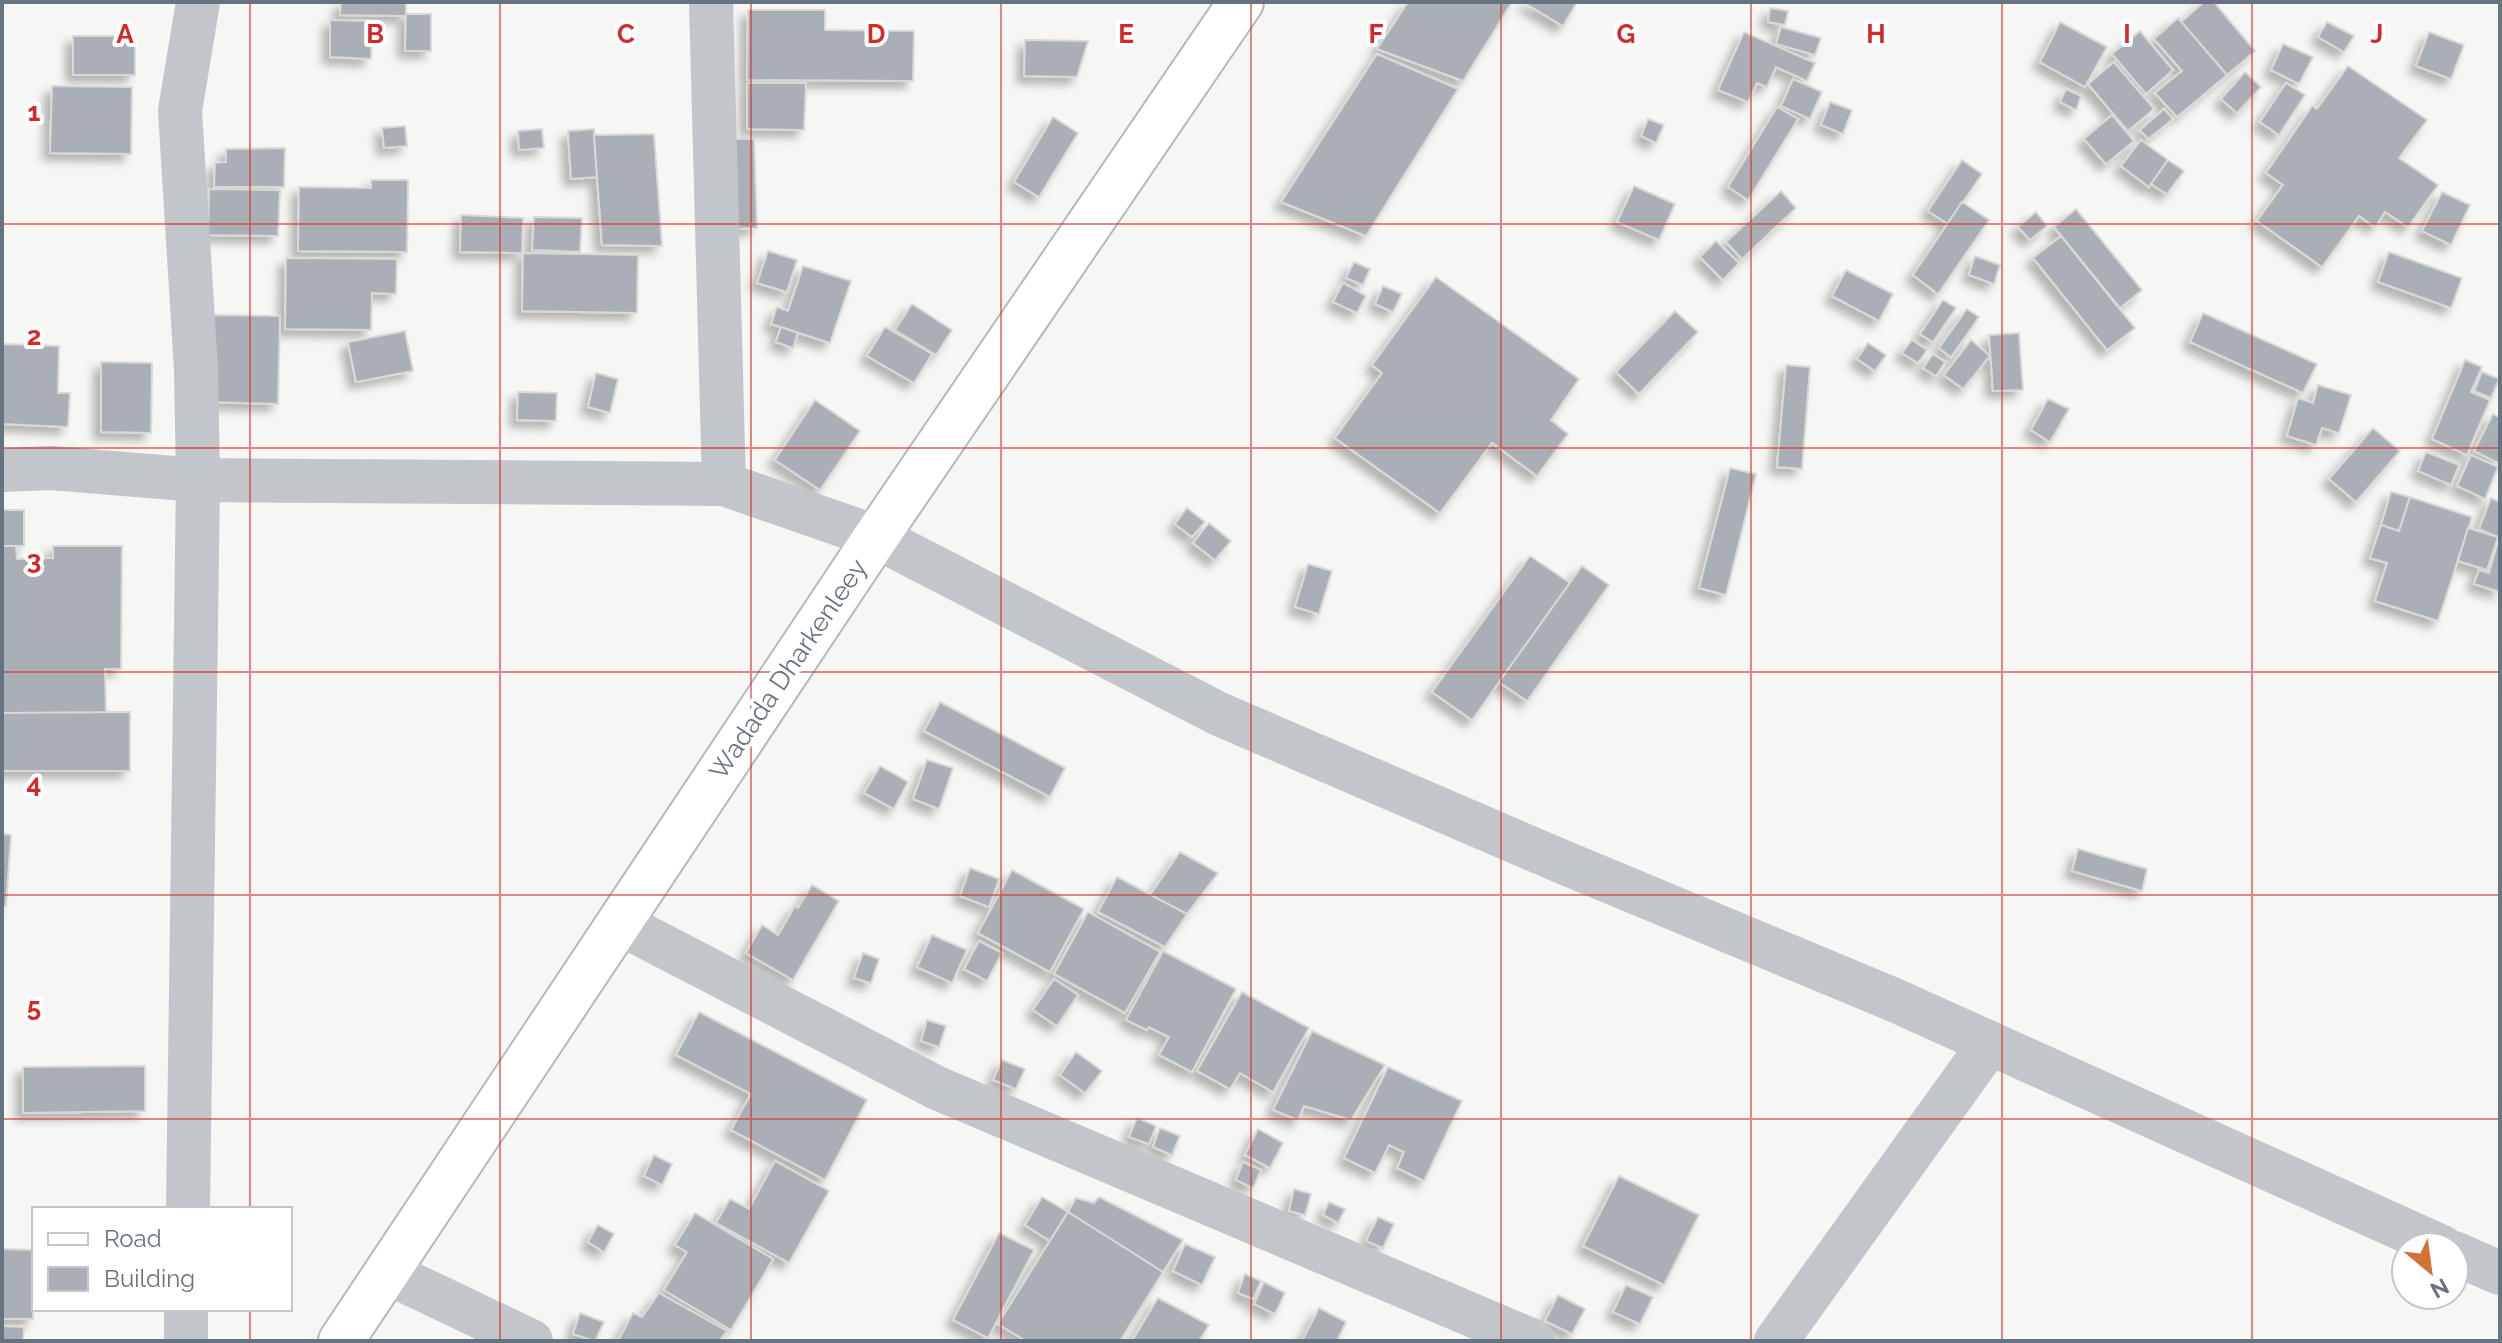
<svg xmlns="http://www.w3.org/2000/svg" width="2502" height="1343" font-family="Raleway,sans-serif">
	<style>
		.building { fill: #aaafb6; stroke: #d8d8d6; stroke-width: 2; filter: url(#shadow) }
		.lines { fill: none; stroke-linecap: round; stroke-linejoin: round }
		.secondary-casing { stroke: #b5b8bd; stroke-width: 48 }
		.street { stroke: #c2c5c9; stroke-width: 44 }
		.secondary { stroke: #fff; stroke-width: 44 }
		.grid { fill: none; stroke: #d62828; stroke-width: 2; stroke-opacity: 0.55 }
		.labels { text-anchor: middle; dominant-baseline: central; stroke-width: 8; stroke-linejoin: round; paint-order: stroke }
		.street-label { font-size: 26px; fill: #687382; stroke: #fff }
		.grid-label { font-size: 26px; text-anchor: middle; font-weight: bold; fill: #d62828; stroke: #fff; stroke-width: 8; stroke-linejoin: round; paint-order: stroke }
	</style>
	<defs>
		<filter id="shadow"><feDropShadow dx="-7" dy="7" stdDeviation="4" flood-color="#0004"/></filter>
	</defs>
	<rect width="100%" height="100%" fill="#f6f6f4"/>
	<g class="building">
		<path d="M341,2H406V16L340,15Z"/>
		<path d="M1408,2H1512L1463,81L1377,49Z"/>
		<path d="M1523,2H1577L1563,26Z"/>
		<path d="M2204,2H2214L2255,51L2227,75L2181,22Z"/>
		<path d="M1770,8L1788,11L1785,25L1768,22Z"/>
		<path d="M748,10H825V30L914,31L913,81L747,80Z"/>
		<path d="M406,14H431V51H405Z"/>
		<path d="M2178,18L2227,75L2177,117L2155,93L2182,71L2154,39Z"/>
		<path d="M330,20L372,21L371,59L330,57Z"/>
		<path d="M2060,22L2107,47L2085,87L2040,62Z"/>
		<path d="M2327,22L2354,36L2344,52L2318,37Z"/>
		<path d="M1781,27L1821,38L1815,55L1776,44Z"/>
		<path d="M2140,31L2173,70L2146,94L2112,54Z"/>
		<path d="M1744,32L1815,63L1807,81L1776,67L1767,87L1757,83L1748,102L1718,90Z"/>
		<path d="M2429,32L2464,45L2451,79L2416,66Z"/>
		<rect x="73" y="36" width="62" height="39"/>
		<path d="M1025,40L1088,41L1077,77L1024,76Z"/>
		<path d="M2283,44L2313,57L2299,84L2271,70Z"/>
		<path d="M1377,54L1458,89L1366,236L1281,202Z"/>
		<path d="M2114,62L2154,109L2128,131L2088,84Z"/>
		<path d="M2348,66L2427,120L2399,158L2438,185L2408,227L2385,212L2375,227L2359,216L2322,267L2257,221L2283,185L2266,173L2312,106L2317,109Z"/>
		<path d="M2245,72L2261,87L2237,113L2221,99Z"/>
		<path d="M1793,79L1822,92L1810,119L1781,106Z"/>
		<path d="M747,83H806L804,130L747,129Z"/>
		<path d="M2286,83L2305,95L2279,135L2260,122Z"/>
		<path d="M52,86L132,87L131,154L50,153Z"/>
		<path d="M2066,89L2081,96L2076,110L2060,102Z"/>
		<path d="M1830,102L1852,110L1843,134L1821,125Z"/>
		<path d="M1777,107L1798,119L1748,200L1728,187Z"/>
		<path d="M2164,109L2173,119L2148,139L2140,130Z"/>
		<path d="M2112,115L2134,141L2106,164L2084,139Z"/>
		<path d="M1053,117L1078,133L1039,197L1014,182Z"/>
		<path d="M1648,119L1664,125L1656,143L1641,136Z"/>
		<path d="M405,126L407,146L384,148L382,128Z"/>
		<path d="M542,129L544,148L519,150L518,131Z"/>
		<path d="M594,129L597,177L571,179L568,131Z"/>
		<path d="M654,134L662,246L602,245L594,135Z"/>
		<path d="M726,139H754L757,228L728,229Z"/>
		<path d="M2141,140L2168,160L2149,187L2121,166Z"/>
		<path d="M285,148L284,187H214L215,163L226,162V149Z"/>
		<path d="M1962,160L1982,174L1948,224L1928,211Z"/>
		<path d="M2168,160L2184,171L2167,194L2151,184Z"/>
		<path d="M371,180H408L407,252L298,251L299,187L371,188Z"/>
		<path d="M1634,186L1675,204L1659,240L1617,222Z"/>
		<path d="M209,189L280,190L278,236L208,235Z"/>
		<path d="M1781,191L1796,208L1742,259L1726,242Z"/>
		<path d="M2442,192L2470,205L2451,245L2422,231Z"/>
		<path d="M1962,202L1989,220L1938,294L1913,275Z"/>
		<path d="M2076,209L2142,290L2120,308L2054,227Z"/>
		<path d="M2036,212L2047,226L2030,240L2018,227Z"/>
		<path d="M461,215L523,218L522,253L460,252Z"/>
		<path d="M534,217L582,218L580,252L532,250Z"/>
		<path d="M2061,236L2135,328L2107,350L2033,258Z"/>
		<path d="M1716,241L1739,263L1723,280L1700,257Z"/>
		<path d="M768,251L797,260L787,292L757,283Z"/>
		<path d="M2389,252L2462,278L2451,308L2378,282Z"/>
		<path d="M523,253L638,255L637,313L522,311Z"/>
		<path d="M1975,256L2000,265L1994,284L1969,275Z"/>
		<path d="M286,258L397,259L396,294L372,293L371,330L285,329Z"/>
		<path d="M1354,262L1370,269L1363,285L1346,278Z"/>
		<path d="M803,266L851,281L830,343L771,324L777,307L788,311Z"/>
		<path d="M1846,270L1893,294L1879,321L1832,296Z"/>
		<path d="M1436,277L1579,379L1551,420L1568,434L1537,476L1492,443L1440,513L1335,438L1382,373L1372,365Z"/>
		<path d="M1343,283L1366,296L1357,313L1333,302Z"/>
		<path d="M1383,286L1402,294L1393,312L1375,304Z"/>
		<path d="M1943,300L1956,308L1933,342L1920,334Z"/>
		<path d="M912,304L952,330L936,355L895,330Z"/>
		<path d="M1967,309L1979,317L1951,357L1939,348Z"/>
		<path d="M1675,311L1698,332L1639,394L1616,372Z"/>
		<path d="M2203,313L2317,364L2303,393L2190,342Z"/>
		<path d="M212,315L280,316L278,404L210,402Z"/>
		<path d="M781,327L798,333L793,348L776,342Z"/>
		<path d="M885,327L932,354L914,383L867,356Z"/>
		<path d="M405,331L413,371L356,382L348,342Z"/>
		<path d="M2019,333L2023,390L1993,391L1989,335Z"/>
		<path d="M1912,340L1927,350L1918,363L1902,353Z"/>
		<path d="M1971,340L1990,356L1963,389L1944,375Z"/>
		<path d="M1868,343L1886,355L1875,371L1857,359Z"/>
		<path d="M2,344L59,346L58,393H70L68,427L2,424Z"/>
		<path d="M1933,354L1945,362L1936,376L1923,368Z"/>
		<path d="M2465,360L2482,367L2471,392L2490,400L2467,455L2432,439Z"/>
		<path d="M101,362L152,363L151,433L101,432Z"/>
		<path d="M1786,365L1810,367L1802,469L1777,467Z"/>
		<path d="M2482,372L2499,379L2491,398L2474,391Z"/>
		<path d="M596,373L618,379L610,413L588,407Z"/>
		<path d="M2318,385L2351,395L2339,433L2322,428L2316,445L2287,436L2298,398L2313,403Z"/>
		<path d="M518,392L557,393L556,421L517,420Z"/>
		<path d="M2048,399L2069,409L2050,442L2031,430Z"/>
		<path d="M815,400L860,431L820,490L775,460Z"/>
		<path d="M2493,414L2500,418V464L2474,451Z"/>
		<path d="M2373,428L2400,451L2356,502L2329,479Z"/>
		<path d="M2426,452L2459,465L2451,485L2418,471Z"/>
		<path d="M2471,455L2498,467L2485,499L2457,486Z"/>
		<path d="M1730,468L1756,474L1726,595L1699,588Z"/>
		<path d="M2391,492L2410,497L2399,531L2381,525Z"/>
		<path d="M2410,497L2472,517L2438,621L2375,601L2387,563L2370,558L2381,525L2399,531Z"/>
		<path d="M2491,498L2500,502V538L2479,529Z"/>
		<path d="M1187,508L1205,522L1192,537L1175,524Z"/>
		<rect x="2" y="510" width="22" height="36"/>
		<path d="M1209,523L1231,541L1215,560L1193,543Z"/>
		<path d="M2468,528L2498,537L2487,570L2458,561Z"/>
		<path d="M2497,545L2500,546V592L2474,584L2479,570L2489,573Z"/>
		<path d="M2,546H16L17,559L53,558V546H122L121,669H105L106,713H2Z"/>
		<path d="M1530,556L1570,583L1472,720L1432,692Z"/>
		<path d="M1308,564L1332,571L1319,614L1295,607Z"/>
		<path d="M1582,566L1609,585L1527,701L1499,682Z"/>
		<path d="M940,702L1065,768L1050,797L924,731Z"/>
		<path d="M130,712V771H2V713Z"/>
		<path d="M927,760L953,768L939,809L913,799Z"/>
		<path d="M880,766L908,782L894,809L864,793Z"/>
		<path d="M2,834L11,835L6,906H2Z"/>
		<path d="M2078,849L2147,869L2142,891L2072,871Z"/>
		<path d="M1180,852L1218,873L1187,914L1150,895Z"/>
		<path d="M970,868L999,879L989,907L960,896Z"/>
		<path d="M1012,870L1084,909L1050,972L978,933Z"/>
		<path d="M1117,877L1187,914L1165,947L1098,912Z"/>
		<path d="M812,885L839,901L793,980L746,953L762,925L778,935L795,906L798,908Z"/>
		<path d="M1088,912L1160,952L1125,1013L1054,974Z"/>
		<path d="M932,935L967,950L952,983L917,967Z"/>
		<path d="M979,941L1002,953L987,981L964,969Z"/>
		<path d="M1163,951L1236,989L1192,1072L1159,1055L1169,1037L1149,1027L1147,1030L1126,1020Z"/>
		<path d="M863,953L879,959L871,983L854,978Z"/>
		<path d="M1054,979L1078,995L1057,1026L1033,1010Z"/>
		<path d="M1242,992L1309,1028L1273,1092L1240,1073L1230,1089L1197,1071Z"/>
		<path d="M699,1012L867,1100L825,1180L731,1130L751,1094L676,1055Z"/>
		<path d="M927,1020L946,1026L939,1047L921,1041Z"/>
		<path d="M1312,1031L1385,1065L1351,1120L1304,1106L1298,1120L1273,1110Z"/>
		<path d="M1076,1052L1102,1071L1085,1093L1060,1075Z"/>
		<path d="M1002,1060L1025,1069L1016,1089L993,1080Z"/>
		<path d="M145,1066V1111L23,1113V1067Z"/>
		<path d="M1388,1067L1462,1101L1424,1181L1397,1168L1404,1152L1389,1145L1375,1173L1344,1158Z"/>
		<path d="M1137,1118L1156,1126L1149,1144L1129,1137Z"/>
		<path d="M1160,1128L1180,1136L1172,1155L1153,1147Z"/>
		<path d="M1258,1129L1283,1143L1270,1168L1245,1155Z"/>
		<path d="M654,1155L672,1164L662,1185L644,1176Z"/>
		<path d="M775,1161L829,1191L789,1263L716,1223L730,1199L749,1209Z"/>
		<path d="M1243,1162L1261,1170L1253,1188L1236,1180Z"/>
		<path d="M1619,1176L1699,1215L1664,1285L1583,1246Z"/>
		<path d="M1294,1189L1311,1194L1305,1215L1289,1211Z"/>
		<path d="M1042,1197L1068,1212L1050,1241L1025,1225Z"/>
		<path d="M1099,1197L1183,1240L1163,1272L1068,1212L1076,1198L1094,1203Z"/>
		<path d="M1329,1202L1345,1209L1338,1223L1323,1215Z"/>
		<path d="M1068,1212L1163,1272L1120,1341H1026L998,1324Z"/>
		<path d="M695,1213L773,1259L731,1330L664,1290L687,1252L675,1245Z"/>
		<path d="M1378,1217L1394,1224L1383,1248L1366,1241Z"/>
		<path d="M598,1225L614,1234L604,1252L588,1242Z"/>
		<path d="M999,1233L1034,1250L988,1338L953,1320Z"/>
		<path d="M1185,1244L1215,1257L1202,1285L1173,1271Z"/>
		<path d="M2,1249L34,1250L33,1319H3Z"/>
		<path d="M1245,1274L1261,1281L1253,1299L1238,1293Z"/>
		<path d="M1264,1282L1285,1293L1275,1314L1254,1304Z"/>
		<path d="M1626,1285L1653,1297L1640,1324L1613,1312Z"/>
		<path d="M659,1293L727,1331L719,1341H618L633,1313L642,1317Z"/>
		<path d="M1558,1295L1585,1309L1572,1334L1545,1321Z"/>
		<path d="M1158,1298L1209,1325L1199,1341H1132Z"/>
		<path d="M1319,1308L1346,1322L1337,1341H1302Z"/>
		<path d="M580,1313L604,1322L595,1341L573,1334Z"/>
		<path d="M2,1326L24,1327L23,1341H2Z"/>
	</g>
	<g class="lines">
		<g class="secondary-casing">
			<path id="secondary" d="M341,1341L876,537L1241,2"/>
		</g>
		<g class="street">
			<path d="M711,2L724,484"/>
			<path d="M2,470L51,468L198,480L724,484L876,537L1219,714L1558,860L1892,999L2442,1247"/>
			<path d="M619,923L937,1088L1533,1341"/>
			<path d="M188,1209L198,480L196,369L180,111L198,2"/>
			<path d="M2454,1253L2500,1273"/>
			<path d="M388,1273L531,1341"/>
			<path d="M186,1341V1309"/>
			<path d="M1776,1341L1990,1043"/>
		</g>
		<use href="#secondary" class="secondary"/>
	</g>
	<path class="grid" d="M250,2V1209M500,2V1341M751,2V1341M1001,2V1341M1251,2V1341M1501,2V1341M1751,2V1341M2002,2V1341M2252,2V1341M2,224H2500M2,448H2500M2,672H2500M2,895H2500M2,1119H2500M250,1309V1341"/>
	<g class="labels">
		<g class="street-label">
			<text transform="translate(788 669) rotate(-56)">Wadada Dharkenleey</text>
		</g>
	</g>
	<g class="grid-label">
		<text x="125" y="43">A</text>
		<text x="375" y="43">B</text>
		<text x="626" y="43">C</text>
		<text x="876" y="43">D</text>
		<text x="1126" y="43">E</text>
		<text x="1376" y="43">F</text>
		<text x="1626" y="43">G</text>
		<text x="1876" y="43">H</text>
		<text x="2127" y="43">I</text>
		<text x="2377" y="43">J</text>
		<text x="34" y="121">1</text>
		<text x="34" y="345">2</text>
		<text x="34" y="569">3</text>
		<text x="34" y="793">4</text>
		<text x="34" y="1016">5</text>
	</g>
	<rect width="2502" height="1343" fill="none" stroke="#687382" stroke-width="8"/>
	<rect x="32" y="1207" width="260" height="104" fill="#ffffff" stroke="#c3c7cd" stroke-width="2"/>
	<rect x="48" y="1233" width="40" height="12" fill="#ffffff" stroke="#c3c7cd" stroke-width="2"/>
	<text x="104" y="1247" font-size="24" fill="#687382">Road</text>
	<rect x="48" y="1267" width="40" height="24" fill="#aaafb6" stroke="#c3c7cd" stroke-width="2"/>
	<text x="104" y="1287" font-size="24" fill="#687382">Building</text>
	<g transform="translate(2430 1271) rotate(151)"><circle r="38" fill="#ffffff" stroke="#c3c7cd" stroke-width="2"/>
	<path d="M0-6L14 30L0 20L-14 30Z" fill="#d37137"/>
	<text y="-12" font-size="22" font-weight="bold" text-anchor="middle" fill="#687382">N</text>
	</g>
</svg>
